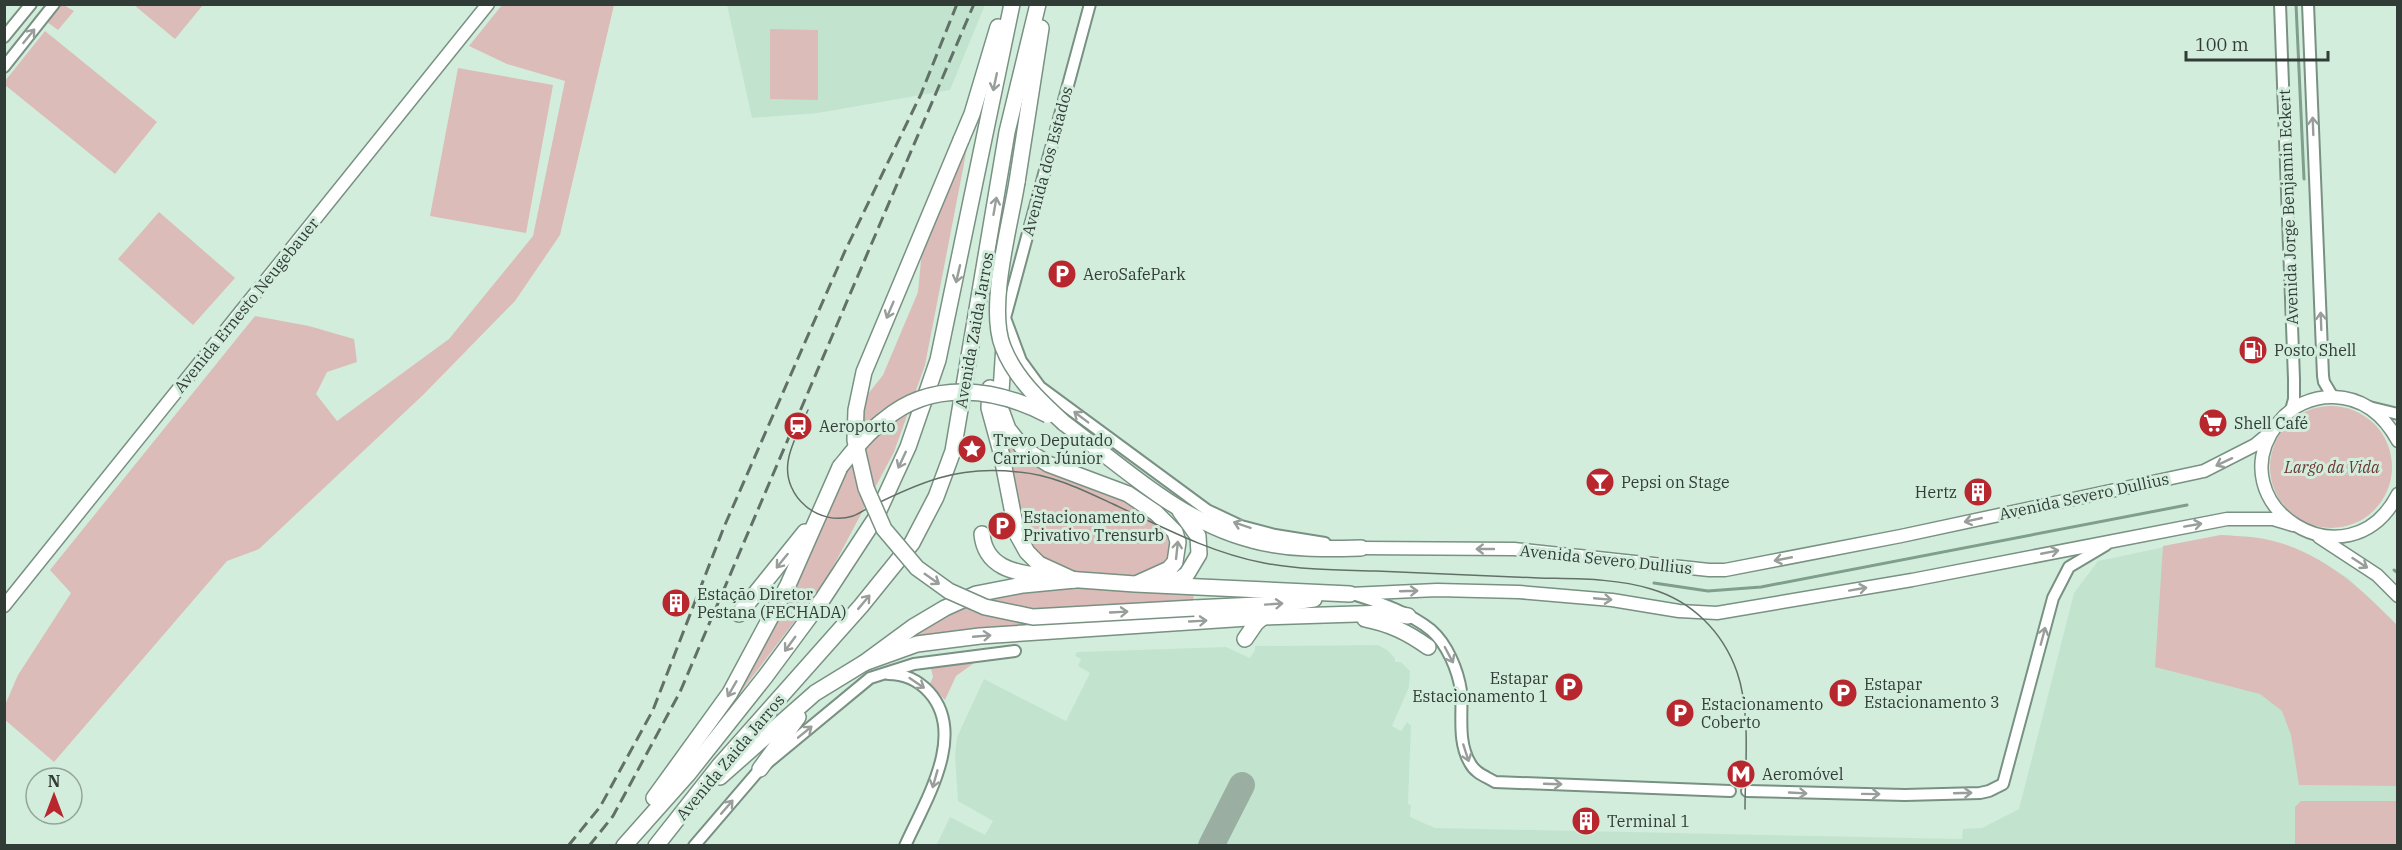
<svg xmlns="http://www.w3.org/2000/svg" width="2402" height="850" font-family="'IBM Plex Serif',serif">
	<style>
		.built { fill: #c2e4cf }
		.green { fill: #dbbcb8 }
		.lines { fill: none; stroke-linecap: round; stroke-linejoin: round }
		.stream { stroke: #7f9e8c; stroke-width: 3 }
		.taxiway { stroke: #9aafa2; stroke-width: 26 }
		.tertiary-casing { stroke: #789182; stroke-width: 14 }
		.secondary-casing { stroke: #789182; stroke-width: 15 }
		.motorway-casing { stroke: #789182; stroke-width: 18 }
		.tertiary { stroke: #fff; stroke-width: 10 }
		.secondary { stroke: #fff; stroke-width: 12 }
		.motorway { stroke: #fff; stroke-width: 15 }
		.tram { stroke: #627168; stroke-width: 1.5 }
		.rail { stroke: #627168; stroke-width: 3; stroke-dasharray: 12 6; stroke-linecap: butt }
		.motorway-bridge-casing { stroke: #789182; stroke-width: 18; stroke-linecap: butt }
		.motorway-bridge { stroke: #fff; stroke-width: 15 }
		.oneway { stroke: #989e9a }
		.labels { text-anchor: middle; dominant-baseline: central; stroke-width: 6; stroke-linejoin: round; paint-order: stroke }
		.street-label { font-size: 16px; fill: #323c36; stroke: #d3eddd }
		.poi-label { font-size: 16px; fill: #323c36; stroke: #d3eddd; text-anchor: start }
		.park-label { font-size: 16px; font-style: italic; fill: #6b3734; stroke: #d3eddd }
	</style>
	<rect width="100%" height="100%" fill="#d3eddd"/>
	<g class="built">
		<path d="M727,5H985L950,90L818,113L752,118Z"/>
		<path d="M2221,535L2260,538L2288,546L2324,563L2348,578L2397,625V845L936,846L950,817L985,835L993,821L958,801L955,755L957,737L984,679L1066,721L1090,673L1078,666L1081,659L1075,656L1077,652L1226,647L1250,658L1255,650V646L1378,645L1387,650L1395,658V662H1401L1410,671L1409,687L1392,726L1401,731L1407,722L1411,726L1408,804L1411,805L1410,817L1435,828L1962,839L1963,829L1982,828L2019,809L2074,593L2098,561Z"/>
	</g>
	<g class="green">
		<path d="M62,4L74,11L58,30L47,22Z"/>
		<path d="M134,5H203L175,39Z"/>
		<path d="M502,5H614L560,235L515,301L423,395L259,549L227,561L54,762L4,719L5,705L18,675L71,593L50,570L255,316L309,326L354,339L357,362L327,372L316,394L337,421L449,339L533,236L565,81L507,64L469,46Z"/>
		<path d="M770,29L818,30V100L770,99Z"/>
		<path d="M45,31L157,122L115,174L5,85V81Z"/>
		<path d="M458,68L553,85L526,233L430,216Z"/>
		<path d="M968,143L925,365L894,452L826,580L724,714L791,591L844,473L864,399L883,375L918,292L922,250Z"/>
		<path d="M159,212L235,278L193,325L118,259Z"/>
		<circle cx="2331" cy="467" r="61"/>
		<path d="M994,408L1018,452L1119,495L1149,512L1166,530L1171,552L1164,566L1132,580L1091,577L1061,570L1042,560L1023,537Z"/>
		<path d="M2221,535C2233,536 2246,536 2258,538C2315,546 2359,586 2397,625V786L2299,785L2291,735L2282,711L2260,694L2155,667L2163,546Z"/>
		<path d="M1046,587L1193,593L1195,612L980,630L902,644L948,612L993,593Z"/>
		<path d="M981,658L956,676L945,700L930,684L933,677L930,664Z"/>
		<path d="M2301,801H2397V845H2295V807Z"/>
	</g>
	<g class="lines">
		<g class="stream">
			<path d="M2296,4L2304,179"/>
			<path d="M2394,570L2398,573"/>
			<path d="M1654,583L1708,591L1761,587L2187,505"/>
		</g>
		<path class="taxiway" d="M1211,846L1242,785"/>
		<g class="tertiary-casing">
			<g id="tertiary">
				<path d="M1090,4L1005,318L1021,361L1040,387L1207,510L1241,526L1275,535L1325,543"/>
				<path d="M2280,4L2294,379V399L2291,410"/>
				<path d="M2308,4L2323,376L2324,382L2333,397"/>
				<path d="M4,37L31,4"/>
				<path d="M4,67L54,4"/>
				<path d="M2369,407L2398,414"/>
				<path d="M1356,595C1381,603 1410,613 1431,630C1447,644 1458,670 1461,691C1463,714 1457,741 1470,763C1475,773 1485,776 1495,782L1730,791"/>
				<path d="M888,674C904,674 918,680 929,692C968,735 924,803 905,846"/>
				<path d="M1747,791L1905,795L1980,793L1989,791L2003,784L2053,598L2069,567L2106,545"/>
				<path d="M694,846L760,769L870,678L914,664L1015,651"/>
			</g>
		</g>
		<g class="secondary-casing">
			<g id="secondary">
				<path d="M2398,441C2384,415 2363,398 2334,397C2313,396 2291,406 2278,423C2215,505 2349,590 2398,494"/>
				<path d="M2319,537L2377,575L2398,596"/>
				<path d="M1361,548L1514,549L1709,570H1725L1901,536L2204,471L2255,445L2273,430"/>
				<path d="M1350,594L1437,590L1519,592L1612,600L1679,611L1717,613L1912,580L2227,519H2273L2293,525"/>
				<path d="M4,606L488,4"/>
			</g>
		</g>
		<g class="motorway-casing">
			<g id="motorway">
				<path d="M961,140L972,114L998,27"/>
				<path d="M1017,182L1041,28"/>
				<path d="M1004,345L1000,407L1008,429L1023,448L1048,464L1128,494L1156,513L1175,532L1178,542L1175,562L1169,569L1138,583"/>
				<path d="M990,388L989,408L1001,452L1017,534L1027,552L1039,564L1074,580"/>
				<path d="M1064,423C1122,466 1180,522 1252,540C1288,550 1325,549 1361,548"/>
				<path d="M982,534C985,567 1014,573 1042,576"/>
				<path d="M1066,579L1135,584L1350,594"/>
				<path d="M1165,580L1180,579L1187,574L1199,554L1198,536L1180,511"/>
				<path d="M1194,608L1279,604L1314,599"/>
				<path d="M739,614L805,532"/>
				<path d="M1365,619C1390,624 1407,632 1428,647"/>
				<path d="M1245,639L1256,623L1263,617"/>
				<path d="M864,663L917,644L980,636L1263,617L1388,613L1408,616"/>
				<path d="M760,769L798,717"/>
				<path d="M720,777L815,693L864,663L913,627L945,608L976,594L1023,585L1075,580"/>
				<path d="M654,798L730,693L788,585L840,467"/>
				<path d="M624,846L688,774L765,677L822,600L875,519L908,447L938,360L1012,4"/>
				<path d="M656,846L719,766L861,606L912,543L936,497L953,451L1007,132L1038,4"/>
			</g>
		</g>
		<use href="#tertiary" class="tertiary"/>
		<use href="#secondary" class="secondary"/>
		<use href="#motorway" class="motorway"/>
		<path class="tram" d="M808,410C801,426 790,445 788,462C783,497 819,527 853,516C859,514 864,510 870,507C892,496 915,485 939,478C965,470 992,469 1019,472C1053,475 1083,490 1113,504C1162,527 1211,553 1264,563C1301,570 1339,570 1376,571C1431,573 1485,576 1539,578C1576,579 1615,578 1651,589C1692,601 1723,632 1737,672C1751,712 1745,767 1745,809"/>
		<g class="rail">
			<path d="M568,846L600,807L653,710L724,527L845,251L921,94L957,4"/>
			<path d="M589,846L613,816L680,692L974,4"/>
		</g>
		<g class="motorway-bridge-casing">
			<g id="motorway-bridge">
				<path d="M961,140L864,372L856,410L855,440L866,488L884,529L917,568L949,591L985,607L1033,617L1194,608"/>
				<path d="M1017,182C1010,226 987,307 1003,347C1015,378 1040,401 1064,423"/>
				<path d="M840,467C854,450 867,433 884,420C932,379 996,388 1048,415"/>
			</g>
		</g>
		<use href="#motorway-bridge" class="motorway-bridge"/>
	</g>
	<defs><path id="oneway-shaft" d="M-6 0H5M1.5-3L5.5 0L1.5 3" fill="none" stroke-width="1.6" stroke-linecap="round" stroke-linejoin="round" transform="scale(1.5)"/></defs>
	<g class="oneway">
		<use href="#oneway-shaft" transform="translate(29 36) rotate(-51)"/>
		<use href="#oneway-shaft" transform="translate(995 82) rotate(102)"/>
		<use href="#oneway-shaft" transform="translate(2313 126) rotate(-92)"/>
		<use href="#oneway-shaft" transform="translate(995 206) rotate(-80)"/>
		<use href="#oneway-shaft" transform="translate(958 274) rotate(103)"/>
		<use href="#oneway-shaft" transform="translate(890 310) rotate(113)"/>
		<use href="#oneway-shaft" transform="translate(2321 321) rotate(-92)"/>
		<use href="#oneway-shaft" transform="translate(1081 417) rotate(-143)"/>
		<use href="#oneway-shaft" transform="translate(902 460) rotate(115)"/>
		<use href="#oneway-shaft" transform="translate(2224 462) rotate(155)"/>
		<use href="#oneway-shaft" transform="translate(1973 520) rotate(167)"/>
		<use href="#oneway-shaft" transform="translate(1242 525) rotate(-161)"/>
		<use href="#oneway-shaft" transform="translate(2193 525) rotate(-10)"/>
		<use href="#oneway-shaft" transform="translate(1485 549) rotate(-180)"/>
		<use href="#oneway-shaft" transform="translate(1177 550) rotate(-84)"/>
		<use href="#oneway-shaft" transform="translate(2050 552) rotate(-11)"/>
		<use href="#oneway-shaft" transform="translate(1783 559) rotate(169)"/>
		<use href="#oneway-shaft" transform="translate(782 561) rotate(129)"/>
		<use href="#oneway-shaft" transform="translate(2360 563) rotate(33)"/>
		<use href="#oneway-shaft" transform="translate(932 579) rotate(35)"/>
		<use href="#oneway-shaft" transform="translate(1858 589) rotate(-10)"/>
		<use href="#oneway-shaft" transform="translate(1409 591) rotate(-2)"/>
		<use href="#oneway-shaft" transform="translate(1603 599) rotate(5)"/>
		<use href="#oneway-shaft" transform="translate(864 602) rotate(-50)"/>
		<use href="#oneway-shaft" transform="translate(1274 604) rotate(-4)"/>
		<use href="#oneway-shaft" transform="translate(1119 612) rotate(-3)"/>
		<use href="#oneway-shaft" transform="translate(1198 621) rotate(-3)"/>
		<use href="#oneway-shaft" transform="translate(982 636) rotate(-5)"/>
		<use href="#oneway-shaft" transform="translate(2043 636) rotate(-75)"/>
		<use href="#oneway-shaft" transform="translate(790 644) rotate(126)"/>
		<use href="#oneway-shaft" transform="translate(1449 655) rotate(62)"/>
		<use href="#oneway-shaft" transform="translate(917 683) rotate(34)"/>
		<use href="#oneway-shaft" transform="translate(732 689) rotate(120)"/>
		<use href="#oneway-shaft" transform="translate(805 732) rotate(-39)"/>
		<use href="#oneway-shaft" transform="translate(1466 753) rotate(72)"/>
		<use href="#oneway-shaft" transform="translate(935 779) rotate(106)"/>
		<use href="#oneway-shaft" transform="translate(1553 784) rotate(2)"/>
		<use href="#oneway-shaft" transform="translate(1798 793) rotate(3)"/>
		<use href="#oneway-shaft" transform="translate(1963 793) rotate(-2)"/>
		<use href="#oneway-shaft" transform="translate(1871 794) rotate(1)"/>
		<use href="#oneway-shaft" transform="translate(727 807) rotate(-49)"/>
	</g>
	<defs>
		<g id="parking-disc" transform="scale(1.5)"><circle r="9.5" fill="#b7272d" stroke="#d3eddd"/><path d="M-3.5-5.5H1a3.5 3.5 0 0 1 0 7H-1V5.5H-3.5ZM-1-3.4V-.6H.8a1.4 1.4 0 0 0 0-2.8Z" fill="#fff"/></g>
		<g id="fuel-disc" transform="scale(1.5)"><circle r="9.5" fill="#b7272d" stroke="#d3eddd"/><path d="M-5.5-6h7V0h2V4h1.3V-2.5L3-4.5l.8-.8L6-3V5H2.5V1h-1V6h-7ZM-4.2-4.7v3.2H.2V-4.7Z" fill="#fff"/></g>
		<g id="supermarket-disc" transform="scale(1.5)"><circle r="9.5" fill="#b7272d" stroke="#d3eddd"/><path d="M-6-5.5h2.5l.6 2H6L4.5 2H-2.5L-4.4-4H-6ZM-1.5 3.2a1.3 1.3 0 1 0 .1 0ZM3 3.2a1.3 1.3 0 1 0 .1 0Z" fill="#fff"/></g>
		<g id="station-disc" transform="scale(1.5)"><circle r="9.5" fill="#b7272d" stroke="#d3eddd"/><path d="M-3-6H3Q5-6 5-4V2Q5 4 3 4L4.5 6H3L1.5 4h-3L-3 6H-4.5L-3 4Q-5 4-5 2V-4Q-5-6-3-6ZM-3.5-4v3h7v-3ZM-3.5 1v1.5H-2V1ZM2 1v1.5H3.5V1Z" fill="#fff"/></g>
		<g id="sight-disc" transform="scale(1.5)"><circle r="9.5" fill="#b7272d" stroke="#d3eddd"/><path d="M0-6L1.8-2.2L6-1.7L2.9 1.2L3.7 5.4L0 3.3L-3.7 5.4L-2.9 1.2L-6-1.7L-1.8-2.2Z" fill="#fff"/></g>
		<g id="bar-disc" transform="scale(1.5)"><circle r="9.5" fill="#b7272d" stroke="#d3eddd"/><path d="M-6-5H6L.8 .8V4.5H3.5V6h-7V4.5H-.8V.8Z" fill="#fff"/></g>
		<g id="building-disc" transform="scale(1.5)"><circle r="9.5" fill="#b7272d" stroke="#d3eddd"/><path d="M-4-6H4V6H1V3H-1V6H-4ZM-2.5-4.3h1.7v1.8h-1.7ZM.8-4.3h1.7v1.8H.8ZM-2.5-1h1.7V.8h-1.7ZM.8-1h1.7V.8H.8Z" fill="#fff"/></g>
		<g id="metro-disc" transform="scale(1.5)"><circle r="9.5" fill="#b7272d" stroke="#d3eddd"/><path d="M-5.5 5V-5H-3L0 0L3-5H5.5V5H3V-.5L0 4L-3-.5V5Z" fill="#fff"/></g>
	</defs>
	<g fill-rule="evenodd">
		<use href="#parking-disc" x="1062" y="274"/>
		<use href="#fuel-disc" x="2253" y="350"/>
		<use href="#supermarket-disc" x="2213" y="423"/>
		<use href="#station-disc" x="798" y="426"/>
		<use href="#sight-disc" x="972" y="449"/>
		<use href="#bar-disc" x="1600" y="482"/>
		<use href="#building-disc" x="1978" y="492"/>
		<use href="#parking-disc" x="1002" y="526"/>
		<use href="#building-disc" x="676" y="603"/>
		<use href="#parking-disc" x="1569" y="687"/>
		<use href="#parking-disc" x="1843" y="693"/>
		<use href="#parking-disc" x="1680" y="713"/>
		<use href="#metro-disc" x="1741" y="774"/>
		<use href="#building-disc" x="1586" y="821"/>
	</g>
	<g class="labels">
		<g class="street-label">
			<text transform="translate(1047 161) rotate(-75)">Avenida dos Estados</text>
			<text transform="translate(2288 207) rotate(-92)">Avenida Jorge Benjamin Eckert</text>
			<text transform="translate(246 305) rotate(-51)">Avenida Ernesto Neugebauer</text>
			<text transform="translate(974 330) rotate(-80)">Avenida Zaida Jarros</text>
			<text transform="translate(2084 496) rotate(-12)">Avenida Severo Dullius</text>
			<text transform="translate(1606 559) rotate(6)">Avenida Severo Dullius</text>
			<text transform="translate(730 757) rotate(-50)">Avenida Zaida Jarros</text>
		</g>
		<g class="poi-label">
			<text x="1083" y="274">AeroSafePark</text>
			<text x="2274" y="350">Posto Shell</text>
			<text x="2234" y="423">Shell Café</text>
			<text x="819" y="426">Aeroporto</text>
			<text x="993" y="440">Trevo Deputado<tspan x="993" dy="18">Carrion Júnior</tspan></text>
			<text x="1621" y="482">Pepsi on Stage</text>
			<text x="1957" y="492" text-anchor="end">Hertz</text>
			<text x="1023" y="517">Estacionamento<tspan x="1023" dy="18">Privativo Trensurb</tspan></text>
			<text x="697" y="594">Estação Diretor<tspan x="697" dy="18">Pestana (FECHADA)</tspan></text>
			<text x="1548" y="678" text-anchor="end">Estapar<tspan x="1548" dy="18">Estacionamento 1</tspan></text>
			<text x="1864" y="684">Estapar<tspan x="1864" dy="18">Estacionamento 3</tspan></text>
			<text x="1701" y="704">Estacionamento<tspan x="1701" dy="18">Coberto</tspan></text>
			<text x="1762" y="774">Aeromóvel</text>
			<text x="1607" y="821">Terminal 1</text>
		</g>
		<g class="park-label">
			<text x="2332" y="467">Largo da Vida</text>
		</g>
	</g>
	<rect width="2402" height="850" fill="none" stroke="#323c36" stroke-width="12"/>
	<g transform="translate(54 796)"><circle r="28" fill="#d3eddd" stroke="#93a69a" stroke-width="1.5"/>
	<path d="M0-4.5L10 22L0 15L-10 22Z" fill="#b7272d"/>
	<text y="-9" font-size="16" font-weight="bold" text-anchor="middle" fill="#323c36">N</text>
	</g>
	<path d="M2186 51v9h142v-9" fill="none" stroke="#323c36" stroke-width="3"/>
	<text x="2195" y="51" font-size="18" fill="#323c36" stroke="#d3eddd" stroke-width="4.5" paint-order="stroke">100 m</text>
</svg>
